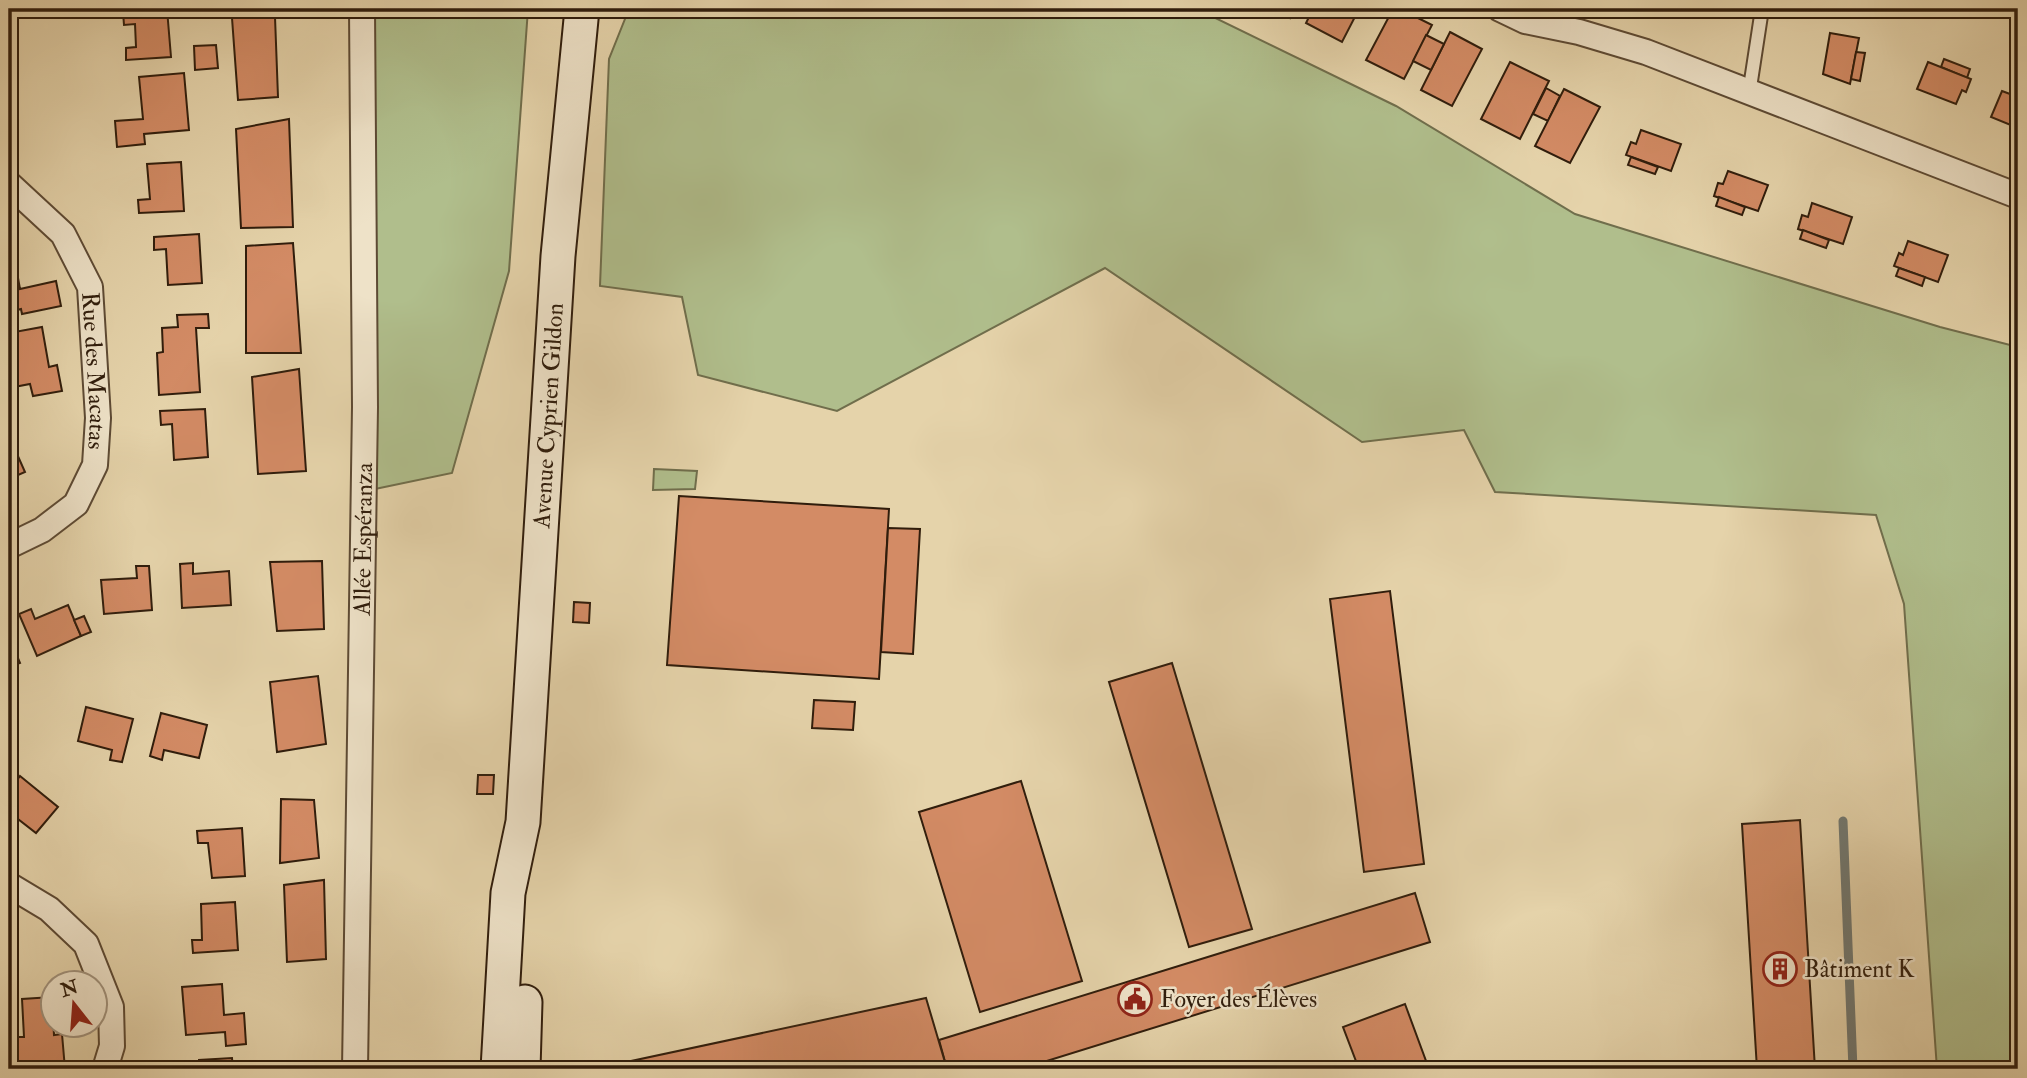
<svg xmlns="http://www.w3.org/2000/svg" width="2027" height="1078" font-family="'IM FELL Double Pica',serif">
	<style>
		.green { fill: #b0be8c; stroke: #706e4c; stroke-width: 2 }
		.lines { fill: none; stroke-linecap: round; stroke-linejoin: round }
		.stream { stroke: #717871; stroke-width: 9 }
		.building { fill: #d38b65; stroke: #301d0c; stroke-width: 2 }
		.lane-casing { stroke: #5d4a34; stroke-width: 16 }
		.street-casing { stroke: #5d4a34; stroke-width: 28 }
		.secondary-casing { stroke: #301d0c; stroke-width: 37 }
		.lane { stroke: #eee2c8; stroke-width: 12 }
		.street { stroke: #eee2c8; stroke-width: 24 }
		.secondary { stroke: #eee2c8; stroke-width: 33 }
		.labels { text-anchor: middle; dominant-baseline: central; stroke-width: 5; stroke-linejoin: round; paint-order: stroke }
		.street-label { font-size: 24px; fill: #301d0c; stroke: #eee2c8 }
		.poi-label { font-size: 24px; fill: #301d0c; stroke: #eee2c8; text-anchor: start }
	</style>
	<rect width="100%" height="100%" fill="#e5d3aa"/>
	<filter id="stains"><feTurbulence type="fractalNoise" baseFrequency=".00286" numOctaves="4"/><feColorMatrix values="0 0 0 0 .2 0 0 0 0 .09 0 0 0 0 .02 0 0 0 .5 -.17"/></filter>
	<radialGradient id="worn" r=".72"><stop offset=".6" stop-color="#630" stop-opacity="0"/><stop offset="1" stop-color="#630" stop-opacity=".3"/></radialGradient>
	<g class="green">
		<path d="M374,9H528L509,271L452,473L375,489Z"/>
		<path d="M629,9H1197L1396,106L1575,214L1940,327L2018,347V1069H1937L1904,604L1876,515L1495,492L1464,430L1362,442L1105,268L837,411L698,375L682,297L600,286L609,59Z"/>
		<path d="M654,469L697,471L695,489L653,490Z"/>
	</g>
	<g class="lines">
		<path class="stream" d="M1843,821L1853,1069"/>
	</g>
	<g class="building">
		<path d="M167,9L171,57L126,60V48L136,47L135,24L124,25L123,12Z"/>
		<path d="M1273,9H1294L1290,18Z"/>
		<path d="M1359,9L1342,42L1306,23L1313,9Z"/>
		<path d="M1393,9H1400L1432,25L1404,79L1366,60Z"/>
		<path d="M275,17L278,97L238,100L232,18Z"/>
		<path d="M1450,32L1482,49L1452,106L1421,90Z"/>
		<path d="M1830,33L1859,38L1850,84L1823,74Z"/>
		<path d="M1426,35L1444,44L1431,70L1413,61Z"/>
		<path d="M216,45L218,68L195,70L194,46Z"/>
		<path d="M1856,52L1865,53L1860,81L1851,79Z"/>
		<path d="M1944,59L1970,69L1967,78L1941,67Z"/>
		<path d="M1510,62L1549,81L1520,139L1481,119Z"/>
		<path d="M1928,62L1971,79L1966,92L1962,90L1956,104L1917,89Z"/>
		<path d="M184,73L189,130L144,134L145,144L117,147L115,121L143,119L139,77Z"/>
		<path d="M1546,88L1560,96L1548,121L1533,114Z"/>
		<path d="M1564,89L1600,107L1570,163L1535,146Z"/>
		<path d="M2002,91L2018,97V128L1991,117Z"/>
		<path d="M289,119L293,227L241,228L236,129Z"/>
		<path d="M1641,130L1681,144L1671,171L1626,155L1631,142L1636,144Z"/>
		<path d="M1631,157L1658,167L1655,174L1628,165Z"/>
		<path d="M181,162L184,211L139,213L138,200L150,199L147,164Z"/>
		<path d="M1728,171L1768,185L1758,211L1714,196L1718,183L1723,184Z"/>
		<path d="M1719,197L1745,207L1742,215L1716,206Z"/>
		<path d="M1812,203L1852,217L1843,244L1798,229L1802,215L1808,217Z"/>
		<path d="M1803,230L1829,240L1826,248L1800,239Z"/>
		<path d="M199,234L202,283L168,285L166,249L154,250V237Z"/>
		<path d="M1908,241L1948,255L1938,282L1894,266L1899,253L1903,255Z"/>
		<path d="M293,243L301,353H246V246Z"/>
		<path d="M14,256L20,289L56,281L61,306L22,314L21,309L9,312V257Z"/>
		<path d="M1899,268L1925,277L1922,286L1896,276Z"/>
		<path d="M208,314L209,328H196L200,392L159,395L157,353L163,352L162,328L178,327L177,315Z"/>
		<path d="M42,327L49,367L57,365L62,391L33,396L30,384L9,388V333Z"/>
		<path d="M299,369L306,471L258,474L252,377Z"/>
		<path d="M205,409L208,457L174,460L172,424L161,425L160,411Z"/>
		<path d="M9,436L25,472L9,479Z"/>
		<path d="M679,496L889,509L879,679L667,665Z"/>
		<path d="M888,528L920,529L913,654L881,652Z"/>
		<path d="M322,561L324,629L277,631L270,562Z"/>
		<path d="M193,563V574L229,571L231,605L182,608L180,564Z"/>
		<path d="M136,566H149L152,610L104,614L101,580L137,578Z"/>
		<path d="M1390,591L1424,864L1364,872L1330,599Z"/>
		<path d="M574,602L590,603L589,623L573,622Z"/>
		<path d="M68,605L81,636L37,656L19,614L31,609L35,619Z"/>
		<path d="M84,616L91,632L81,636L74,620Z"/>
		<path d="M9,637L20,663L9,667Z"/>
		<path d="M1172,663L1252,929L1189,947L1109,682Z"/>
		<path d="M318,676L326,744L277,752L270,682Z"/>
		<path d="M814,700L855,702L853,730L812,728Z"/>
		<path d="M86,707L133,719L122,762L110,760L112,750L78,741Z"/>
		<path d="M161,713L207,725L199,758L164,750L162,760L150,756Z"/>
		<path d="M478,775H494L493,794H477Z"/>
		<path d="M20,776L58,807L36,833L9,812V791Z"/>
		<path d="M1021,781L1082,981L980,1012L919,812Z"/>
		<path d="M281,799L314,800L319,858L280,863Z"/>
		<path d="M1800,820L1815,1069H1757L1742,824Z"/>
		<path d="M242,828L245,876L212,878L208,843H198L197,831Z"/>
		<path d="M324,880L326,959L287,962L284,885Z"/>
		<path d="M1415,893L1430,942L1021,1069H947L939,1040Z"/>
		<path d="M235,902L238,950L193,953L192,940H202L201,904Z"/>
		<path d="M222,984L224,1015L244,1013L246,1044L226,1046L225,1032L186,1035L182,987Z"/>
		<path d="M52,997L54,1035L62,1034L65,1069H9V1037H24L22,999Z"/>
		<path d="M926,998L947,1069H604L603,1067Z"/>
		<path d="M1405,1004L1429,1069H1359L1343,1027Z"/>
		<path d="M232,1058L233,1069H199V1060Z"/>
		<path d="M1256,1063L1258,1069H1227Z"/>
		<path d="M323,1067V1069H292V1068Z"/>
	</g>
	<g class="lines">
		<g class="lane-casing">
			<path id="lane" d="M1749,94L1762,9"/>
		</g>
		<g class="street-casing">
			<g id="street">
				<path d="M1500,9L1525,21L1579,32L1646,52L2018,196"/>
				<path id="s1" d="M9,184L63,234L90,287L98,418L95,465L76,504L42,530L9,546"/>
				<path d="M9,885L49,909L86,944L111,1007L112,1046L105,1069"/>
				<path id="s2" d="M355,1069L365,407L362,9"/>
			</g>
		</g>
		<g class="secondary-casing">
			<g id="secondary">
				<path id="s3" d="M498,1069L508,893L523,822L558,256L582,9"/>
				<path d="M523,1069L525,1002"/>
			</g>
		</g>
		<use href="#lane" class="lane"/>
		<use href="#street" class="street"/>
		<use href="#secondary" class="secondary"/>
	</g>
	<defs>
		<g id="building-ring" transform="scale(1.75)"><circle r="9.5" fill="#eee2c8" stroke="#8f2418" stroke-width="1.5"/><path d="M-4-6H4V6H1V3H-1V6H-4ZM-2.5-4.3h1.7v1.8h-1.7ZM.8-4.3h1.7v1.8H.8ZM-2.5-1h1.7V.8h-1.7ZM.8-1h1.7V.8H.8Z" fill="#8f2418"/></g>
		<g id="civic-ring" transform="scale(1.75)"><circle r="9.5" fill="#eee2c8" stroke="#8f2418" stroke-width="1.5"/><path d="M-.6-6.5H3V-4.5H.6V-3L4-1V1h2V6H-6V1h2V-1L-.6-3ZM-1.2 2.5V6h2.4V2.5Z" fill="#8f2418"/></g>
	</defs>
	<g fill-rule="evenodd">
		<use href="#building-ring" x="1780" y="969"/>
		<use href="#civic-ring" x="1135" y="999"/>
	</g>
	<g class="labels">
		<g class="street-label">
			<text stroke="none"><textPath href="#s1" startOffset="217">Rue des Macatas</textPath></text>
			<text stroke="none"><textPath href="#s3" startOffset="656">Avenue Cyprien Gildon</textPath></text>
			<text stroke="none"><textPath href="#s2" startOffset="530">Allée Espéranza</textPath></text>
		</g>
		<g class="poi-label">
			<text x="1804" y="969">Bâtiment K</text>
			<text x="1160" y="999">Foyer des Élèves</text>
		</g>
	</g>
	<rect width="2027" height="1078" fill="none" stroke="#e5d3aa" stroke-width="35"/>
	<rect x="10" y="10" width="2006" height="1057" fill="none" stroke="#301d0c" stroke-width="3.5"/>
	<rect x="18" y="18" width="1992" height="1043" fill="none" stroke="#301d0c" stroke-width="2"/>
	<g transform="translate(74 1004) rotate(343)"><circle r="33" fill="#eee2c8" stroke="#a2937d" stroke-width="2"/>
	<path d="M0-5L12 26L0 18L-12 26Z" fill="#8f2418"/>
	<text y="-10" font-size="19" font-weight="bold" text-anchor="middle" fill="#301d0c">N</text>
	</g>
	<rect width="100%" height="100%" filter="url(#stains)"/>
	<rect width="100%" height="100%" fill="url(#worn)"/>
</svg>
